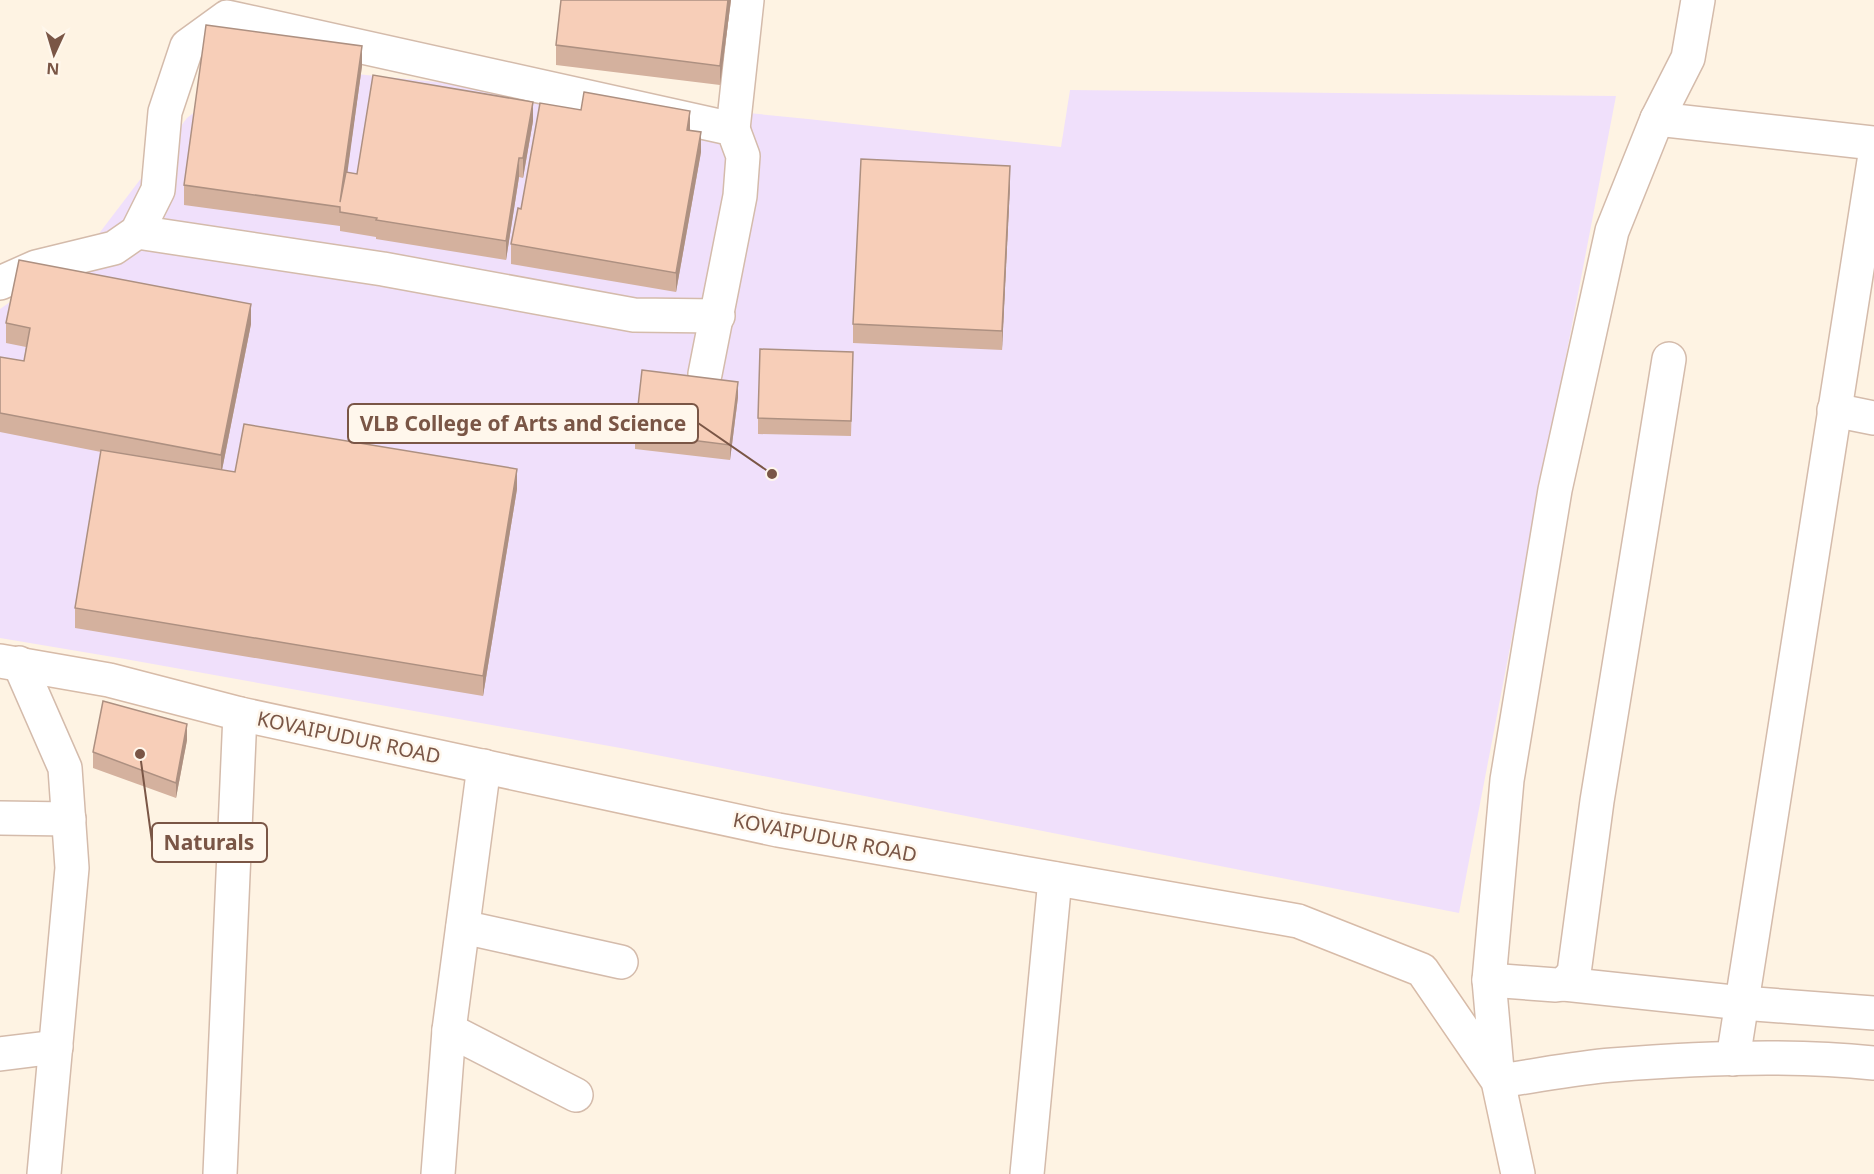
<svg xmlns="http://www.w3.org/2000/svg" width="1874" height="1174" font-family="'Noto Sans',sans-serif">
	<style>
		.education { fill: #f0e0fb }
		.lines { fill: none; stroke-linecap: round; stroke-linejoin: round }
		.minor-casing { stroke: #d4bbab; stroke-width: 36 }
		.secondary-casing { stroke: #d7bba8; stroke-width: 36 }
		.minor { stroke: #fff; stroke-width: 33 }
		.secondary { stroke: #fff; stroke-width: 33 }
		.wall { fill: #d4b19e }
		.shaded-wall { fill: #ad9081 }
		.building { fill: #f7ceb8; stroke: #ad9081; stroke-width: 1.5 }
		.labels { text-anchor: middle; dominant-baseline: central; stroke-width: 5; stroke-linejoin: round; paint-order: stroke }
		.street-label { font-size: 20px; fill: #7a5646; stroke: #fff7ec }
		.leader { fill: none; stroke: #7a5646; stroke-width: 2 }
		.callout-dot { fill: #7a5646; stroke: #fff7ec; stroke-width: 2 }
		.callout { fill: #fff7ec; stroke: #7a5646; stroke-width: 2 }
		.callout-label { font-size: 21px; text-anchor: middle; font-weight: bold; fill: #7a5646 }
	</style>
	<rect width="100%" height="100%" fill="#fef3e3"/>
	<path class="education" d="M255,64L808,119L1061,147L1070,90L1616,96L1459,913L626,749L125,659L0,638V309L88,248L187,118Z"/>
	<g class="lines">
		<g class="minor-casing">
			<g id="minor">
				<path d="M1698,0L1688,58L1657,119L1612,231L1555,490L1507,780L1489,980L1498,1081C1536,1076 1574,1068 1612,1065C1697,1058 1789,1054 1874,1063"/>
				<path d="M1657,119L1874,143"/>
				<path d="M733,129L747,0"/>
				<path d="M137,232L383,269L634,315L718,316"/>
				<path d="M0,283L36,267L114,248L137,232L158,190L165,112L187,46L227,17L733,129L743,156L740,196L705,374"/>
				<path d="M1834,410L1874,418"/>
				<path d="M19,663L65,768L72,868L44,1174"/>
				<path d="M0,818L69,819"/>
				<path d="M463,927L621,962"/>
				<path d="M1489,980L1556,985L1564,984L1574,973L1597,801L1669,359"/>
				<path d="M1564,984L1742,1003L1874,1013"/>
				<path d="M449,1030L576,1095"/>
				<path d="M0,1054L56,1047"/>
				<path d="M1733,1059L1874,161"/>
				<path d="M220,1174L240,714"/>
				<path d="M438,1174L449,1030L484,766"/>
				<path d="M1027,1174L1055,879"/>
			</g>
		</g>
		<g class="secondary-casing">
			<path id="secondary" d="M0,661L109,680L240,714L778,830L1298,921L1422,970L1498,1081L1518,1174"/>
		</g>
		<use href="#minor" class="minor"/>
		<use href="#secondary" class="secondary"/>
	</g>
	<g class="wall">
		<path d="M731,0L720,85L556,65V45Z"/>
		<path d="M362,66L347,172L357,174L533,121L523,178L519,177L506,260L376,239V237L340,231V226L184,205V185Z"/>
		<path d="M690,130L701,152L676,292L511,264V244L521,209Z"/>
		<path d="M1010,186L1002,350L853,343V324Z"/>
		<path d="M6,323L251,324L222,470L235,472L517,489L483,696L75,628V608L101,452L0,432V357L24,361L26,347L6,343Z"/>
		<path d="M853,367L851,436L758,434V418Z"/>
		<path d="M738,397L730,460L635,449V433Z"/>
		<path d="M187,740L176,798L93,768V752Z"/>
	</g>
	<g class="shaded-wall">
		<path d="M728,0H731L720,85V66Z"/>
		<path d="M362,46V66L342,212L340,202Z"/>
		<path d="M533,102V121L523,178V158Z"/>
		<path d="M690,111V130H687Z"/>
		<path d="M701,132V152L676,292V273Z"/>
		<path d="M519,158V177L506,260V241Z"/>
		<path d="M1010,166V186L1002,350V331Z"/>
		<path d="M251,304V324L221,475V455Z"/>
		<path d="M738,382V397L730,460V445Z"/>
		<path d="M517,469V489L483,696V676Z"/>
		<path d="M187,724V740L176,798V783Z"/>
	</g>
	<g class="building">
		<path d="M561,0H728L720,66L556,45Z"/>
		<path d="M206,25L362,46L340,202L346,172L357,174L373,75L533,102L523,158H519L506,241L376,220L377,218L340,212V207L184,185Z"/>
		<path d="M584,92L690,111L687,130L701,132L676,273L511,244L518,208L521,209L540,103L581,110Z"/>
		<path d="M861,159L1010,166L1002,331L853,324Z"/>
		<path d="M19,260L251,304L221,455L0,413V357L24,361L30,328L6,323Z"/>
		<path d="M760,349L853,352L851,421L758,418Z"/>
		<path d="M642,370L738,382L730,445L635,433Z"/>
		<path d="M244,424L517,469L483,676L75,608L101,450L235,472Z"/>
		<path d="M103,701L187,724L176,783L93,752Z"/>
	</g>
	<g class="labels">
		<g class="street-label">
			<text transform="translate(349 737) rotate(12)">KOVAIPUDUR ROAD</text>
			<text transform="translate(825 837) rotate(11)">KOVAIPUDUR ROAD</text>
		</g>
	</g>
	<path class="leader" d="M772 474L698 423M140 754L152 842"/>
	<g class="callout-dot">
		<circle cx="772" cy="474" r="6"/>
		<circle cx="140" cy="754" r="6"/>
	</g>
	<g class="callout">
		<rect x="348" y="404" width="350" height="39" rx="6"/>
		<rect x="152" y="823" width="115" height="39" rx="6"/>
	</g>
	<g class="callout-label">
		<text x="523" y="431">VLB College of Arts and Science</text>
		<text x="209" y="850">Naturals</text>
	</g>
	<g transform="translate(54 54) rotate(184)" stroke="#fff7ec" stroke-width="4.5" paint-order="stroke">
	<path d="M0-4.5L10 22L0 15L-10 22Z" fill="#7a5646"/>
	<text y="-9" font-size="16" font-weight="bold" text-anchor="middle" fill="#7a5646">N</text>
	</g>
</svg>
